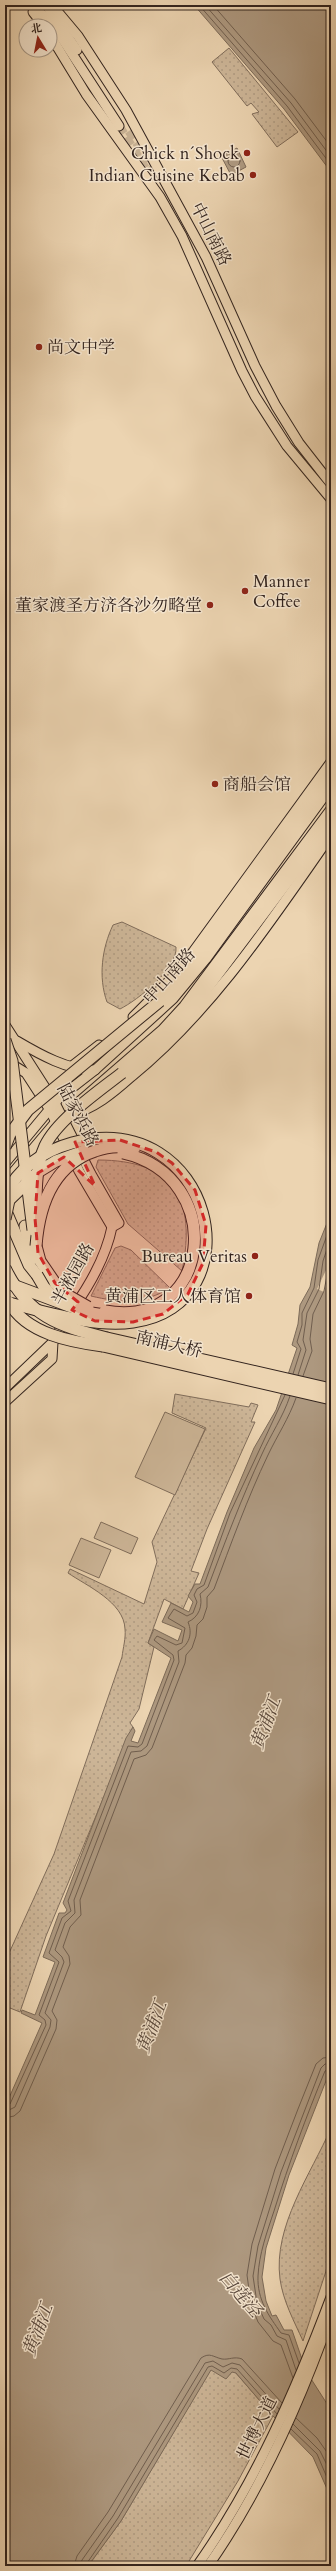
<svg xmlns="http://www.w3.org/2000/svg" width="336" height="2571" font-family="Cardo,'Noto Serif SC',serif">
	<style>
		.grass { fill: url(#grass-dots); stroke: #806d5b }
		.pitch { fill: #cdb698; stroke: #806d5b }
		.water { fill: #ad987f; stroke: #7c6a58 }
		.pier { fill: #ecd4b1 }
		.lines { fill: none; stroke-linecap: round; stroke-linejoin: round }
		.shore { stroke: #705e4e; stroke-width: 1 }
		.major-tunnel { stroke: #c7b194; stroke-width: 9; stroke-dasharray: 9 4.5; stroke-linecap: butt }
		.major-casing { stroke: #33241e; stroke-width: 11 }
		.highway-casing { stroke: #33241e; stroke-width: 13 }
		.major { stroke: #ecd4b1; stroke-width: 9 }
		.highway { stroke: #ecd4b1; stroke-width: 11 }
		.highway-bridge-casing { stroke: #33241e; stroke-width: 13; stroke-linecap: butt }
		.highway-bridge { stroke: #ecd4b1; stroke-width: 11 }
		.marked { fill: #d62828; fill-opacity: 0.2; stroke: #d62828; stroke-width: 3; stroke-dasharray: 8 5; stroke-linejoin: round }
		.poi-dot { fill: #8f2418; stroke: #f3e3cc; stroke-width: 1.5 }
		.labels { text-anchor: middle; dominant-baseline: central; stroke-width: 3; stroke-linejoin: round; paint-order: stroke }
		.poi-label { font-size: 17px; fill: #33241e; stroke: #f3e3cc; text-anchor: end }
		.street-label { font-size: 17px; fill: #33241e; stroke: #f3e3cc }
		.water-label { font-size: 18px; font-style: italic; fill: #58473b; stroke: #f3e3cc }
	</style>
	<defs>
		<pattern id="grass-dots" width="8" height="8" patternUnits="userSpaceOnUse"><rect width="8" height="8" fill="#cdb698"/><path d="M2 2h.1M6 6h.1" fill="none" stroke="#b09c83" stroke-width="1.8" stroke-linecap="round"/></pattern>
	</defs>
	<rect width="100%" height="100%" fill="#ecd4b1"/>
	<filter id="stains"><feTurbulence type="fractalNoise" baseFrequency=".005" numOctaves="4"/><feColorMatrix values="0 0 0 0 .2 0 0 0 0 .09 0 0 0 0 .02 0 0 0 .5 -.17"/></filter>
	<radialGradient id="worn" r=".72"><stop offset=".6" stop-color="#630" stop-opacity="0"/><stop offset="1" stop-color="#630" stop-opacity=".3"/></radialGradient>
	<g class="grass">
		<path d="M229,48L298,132L277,147L252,114L259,112L251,103L247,106L212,62Z"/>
		<path d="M122,922L176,947C178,968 138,1000 120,1009L107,1002C98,977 102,948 113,925Z"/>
		<path d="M98,1160C173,1160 197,1199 182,1271L128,1224L96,1167Z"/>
		<path d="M121,1246L131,1250L170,1288C144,1304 120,1303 91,1296L115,1248Z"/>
		<path d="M175,1394L249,1407L251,1403L258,1405L251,1422H255L207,1529L191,1571L199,1573L183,1609L164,1599L148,1643L154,1647L139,1709L130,1723L133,1727L46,1936L20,2012L5,2006V1962L54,1854L122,1657C123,1648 126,1638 125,1629C124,1602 87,1586 68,1573L70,1569L144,1604L157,1562L152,1542L206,1428L172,1413Z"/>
		<path d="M331,2128V2256L303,2341C294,2321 283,2301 280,2279C273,2226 311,2174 331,2128Z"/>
		<path d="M211,2369L235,2372L273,2416L238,2481L186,2566H88L121,2521Z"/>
	</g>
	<g class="pitch">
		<path d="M165,1412L205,1429L175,1495L135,1477Z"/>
		<path d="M101,1522L138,1538L131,1554L94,1538Z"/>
		<path d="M81,1538L111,1550L99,1578L69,1565Z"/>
	</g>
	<g class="water">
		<path d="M194,5H331V172L284,109Z"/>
		<path d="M237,148L246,167L231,175L221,156Z"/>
		<path d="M331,1213V2068L289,2175L266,2248L262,2277L266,2301L272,2316L276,2315L284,2330H292L306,2371L331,2410V2498L313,2457L273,2416L236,2373L232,2372L226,2379L211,2370L121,2521L88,2566H5V2107L42,2023L21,2013L22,2010L35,2015L55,1962L43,1957L59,1913H65L67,1910L63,1903L126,1738L133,1727L135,1731L131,1741L138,1743L171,1658L148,1643L154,1629L178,1641L182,1630L162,1622L171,1603L189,1612L193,1602L188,1596L195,1584H200L227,1512L254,1448L276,1410L297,1348L292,1345L298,1324L300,1305L310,1287L319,1243Z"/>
	</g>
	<path class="pier" d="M331,1251L329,1276L324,1292L317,1289L328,1266L326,1264Z"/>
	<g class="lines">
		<g class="shore">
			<path d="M199,5L287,106L331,165"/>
			<path d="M205,5L291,103L331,157"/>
			<path d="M213,5L295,99L331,147"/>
			<circle cx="234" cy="161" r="6"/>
			<path d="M293,1374L301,1349L297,1342L302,1325V1313L314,1288L318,1260L331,1224"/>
			<path d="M298,1375L306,1350L303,1340L307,1313L319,1289L323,1261L331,1237"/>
			<path d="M303,1376L312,1351L310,1339L313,1314L324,1291L331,1255"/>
			<path d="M5,2107L10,2104L46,2025L45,2020L39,2015L59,1962L49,1953L62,1918L71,1911L68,1901L128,1746L138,1747L142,1744L174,1660L173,1655L154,1640L157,1636L176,1645L182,1643L185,1628L168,1618L174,1609L187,1616L193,1613L197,1602L194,1595L197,1589L204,1585L230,1513L285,1395"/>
			<path d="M5,2112L15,2107L50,2027L51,2020L45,2013L64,1962L62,1957L55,1950L65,1923L75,1913L74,1900L131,1752L141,1751L147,1746L179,1662L178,1651C189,1645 193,1634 188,1622C199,1617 203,1606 200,1594L208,1587C225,1542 242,1497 262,1454C271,1434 283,1417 290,1396"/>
			<path d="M5,2118L14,2116L20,2111L56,2029L57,2020L52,2011L70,1964L69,1956L63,1947L70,1927L81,1915L80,1900L134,1759L146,1755L152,1748L185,1663L186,1655L192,1648L196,1636L197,1625L203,1619L207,1607V1597L214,1589C231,1544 247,1499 268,1455C277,1436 289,1418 296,1398"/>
			<path d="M299,2363L289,2335L281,2333C269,2316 257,2300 258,2276C259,2254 267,2232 274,2211C289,2163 306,2117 325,2071L331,2068"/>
			<path d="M296,2370L286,2340L277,2336L271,2325L264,2319L257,2303L253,2276L258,2246L281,2172L321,2068L325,2064L331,2063"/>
			<path d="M293,2378L281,2345L273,2341L258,2322L251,2304L247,2275L252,2244L275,2169L298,2109L316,2064L323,2058L331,2057"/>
			<path d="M296,2418L317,2438L331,2458"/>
			<path d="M293,2424L320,2451L331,2473"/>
			<path d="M291,2429L317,2454L331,2487"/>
			<path d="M74,2566L77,2556L108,2512L201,2358C210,2352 213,2357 222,2359C229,2360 234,2356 242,2359L282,2403"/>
			<path d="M80,2566L82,2560L113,2516L205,2363L213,2361L223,2367L232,2363L240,2365L279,2409"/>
			<path d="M85,2566L118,2518L208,2367L212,2366L224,2373L231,2368L237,2369L277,2414"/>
		</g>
		<g class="major-tunnel">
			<path d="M119,126L152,179"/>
			<path d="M129,131L155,171"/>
		</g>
		<g class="major-casing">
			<g id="major">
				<path d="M31,5L52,23L119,126"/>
				<path d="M46,5L77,50"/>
				<path d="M52,5L78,36L126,110L206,257L255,366L276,406L299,443L331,484"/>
				<path d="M33,12L44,26"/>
				<path d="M50,35L86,94L160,197L182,236L242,371L255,396L287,446L331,499"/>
				<path d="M133,1017L173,977L193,952L331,762"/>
				<path d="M5,1025L55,1103L91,1174L119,1223L112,1227C106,1256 91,1283 74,1307"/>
				<path d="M17,1041C39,1054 69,1071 95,1070"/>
				<path d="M5,1060L26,1073L50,1110L79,1171L112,1227"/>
				<path d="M72,1066L99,1045"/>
				<path d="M80,1101L162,1030L184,1006L331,809"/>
				<path d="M70,1115C94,1109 113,1093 131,1077C212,1011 271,921 331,835"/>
				<path d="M5,1163L59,1098L95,1070L173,999L206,959L331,787"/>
				<path d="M5,1182L54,1124"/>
				<path d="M5,1388L53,1342L66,1319"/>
				<path d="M5,1402L52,1359L53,1342"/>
				<path d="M197,2566C255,2484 296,2390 331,2297"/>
				<path d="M208,2566C260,2492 301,2400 331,2315"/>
			</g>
		</g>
		<g class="highway-casing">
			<g id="highway">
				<path d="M160,1001L183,977L331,774"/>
				<path d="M122,1073L163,1037L195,1004L331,823"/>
				<path d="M5,1209L29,1265L37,1275"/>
				<path d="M25,1226L32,1259"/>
				<path d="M36,1246L40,1261L55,1283"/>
				<path d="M107,1338L331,1389"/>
				<path d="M103,1346L331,1399"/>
			</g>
		</g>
		<use href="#major" class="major"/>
		<use href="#highway" class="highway"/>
		<g class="highway-bridge-casing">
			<g id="highway-bridge">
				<path d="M5,1040L12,1061L33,1230"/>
				<path d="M5,1066L8,1085"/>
				<path d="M5,1147L10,1134L28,1110L160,1001"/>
				<path d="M5,1196C17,1169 43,1151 72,1143C213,1106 258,1305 133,1322C94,1328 43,1311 5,1302"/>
				<path d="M36,1210C36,1188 36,1166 45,1146C57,1120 99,1091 122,1073"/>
				<path d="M5,1219L9,1200L38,1172L56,1161L84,1151"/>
				<path d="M36,1246C39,1206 53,1165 95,1151C106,1147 121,1145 134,1149"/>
				<path d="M5,1268C28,1316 58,1326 107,1338"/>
				<path d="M37,1275L44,1287L56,1300"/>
				<path d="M5,1282L85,1312L111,1316"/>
				<path d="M55,1283L67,1295L88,1307"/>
				<path d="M9,1302C26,1334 72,1342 103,1346"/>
				<path d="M105,1311C212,1331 229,1177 123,1153"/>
			</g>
		</g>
		<use href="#highway-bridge" class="highway-bridge"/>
	</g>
	<path class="marked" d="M120,1140L156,1152L172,1163L195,1190L206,1225L203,1263L188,1294L163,1314L133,1322L95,1321L72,1310L78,1302L55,1283L38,1253L35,1218L38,1173L64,1157L95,1186L75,1142Z"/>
	<g class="poi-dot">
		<circle cx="247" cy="153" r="4"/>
		<circle cx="253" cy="175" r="4"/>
		<circle cx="39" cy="347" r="4"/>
		<circle cx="245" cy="591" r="4"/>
		<circle cx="210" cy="605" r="4"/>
		<circle cx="215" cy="784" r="4"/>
		<circle cx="255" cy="1256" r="4"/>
		<circle cx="249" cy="1296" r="4"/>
	</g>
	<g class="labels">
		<g class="poi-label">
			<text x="239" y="153">Chick n´Shock</text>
			<text x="245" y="175">Indian Cuisine Kebab</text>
			<text x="47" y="347" text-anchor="start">尚文中学</text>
			<text x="253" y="581" text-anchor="start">Manner<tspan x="253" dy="20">Coffee</tspan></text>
			<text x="202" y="605">董家渡圣方济各沙勿略堂</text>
			<text x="223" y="784" text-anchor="start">商船会馆</text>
			<text x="247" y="1256">Bureau Veritas</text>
			<text x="241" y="1296">黄浦区工人体育馆</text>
		</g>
		<g class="street-label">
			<text transform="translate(211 234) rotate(63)">中山南路</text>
			<text transform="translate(169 976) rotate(-48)">中山南路</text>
			<text transform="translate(78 1115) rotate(62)">陆家浜路</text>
			<text transform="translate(73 1274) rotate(-61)">半淞园路</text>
			<text transform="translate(169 1344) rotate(13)">南浦大桥</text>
			<text transform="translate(257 2428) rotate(-64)">世博大道</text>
		</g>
		<g class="water-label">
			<text transform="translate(266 1723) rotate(-69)">黄浦江</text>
			<text transform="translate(152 2027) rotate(-69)">黄浦江</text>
			<text transform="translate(240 2294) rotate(49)">白莲泾</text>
			<text transform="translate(38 2330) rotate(-69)">黄浦江</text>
		</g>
	</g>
	<rect width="336" height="2571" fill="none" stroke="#ecd4b1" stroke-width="20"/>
	<rect x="6" y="6" width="324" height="2559" fill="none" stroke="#33241e" stroke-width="2"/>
	<rect x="10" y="10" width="316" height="2551" fill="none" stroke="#33241e"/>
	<g transform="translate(38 38) rotate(350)"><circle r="19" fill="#f3e3cc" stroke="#a69786"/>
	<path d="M0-3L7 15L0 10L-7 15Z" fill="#8f2418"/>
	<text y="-6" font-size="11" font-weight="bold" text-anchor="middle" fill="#33241e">北</text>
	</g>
	<rect width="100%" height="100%" filter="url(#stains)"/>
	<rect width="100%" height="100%" fill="url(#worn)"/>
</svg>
